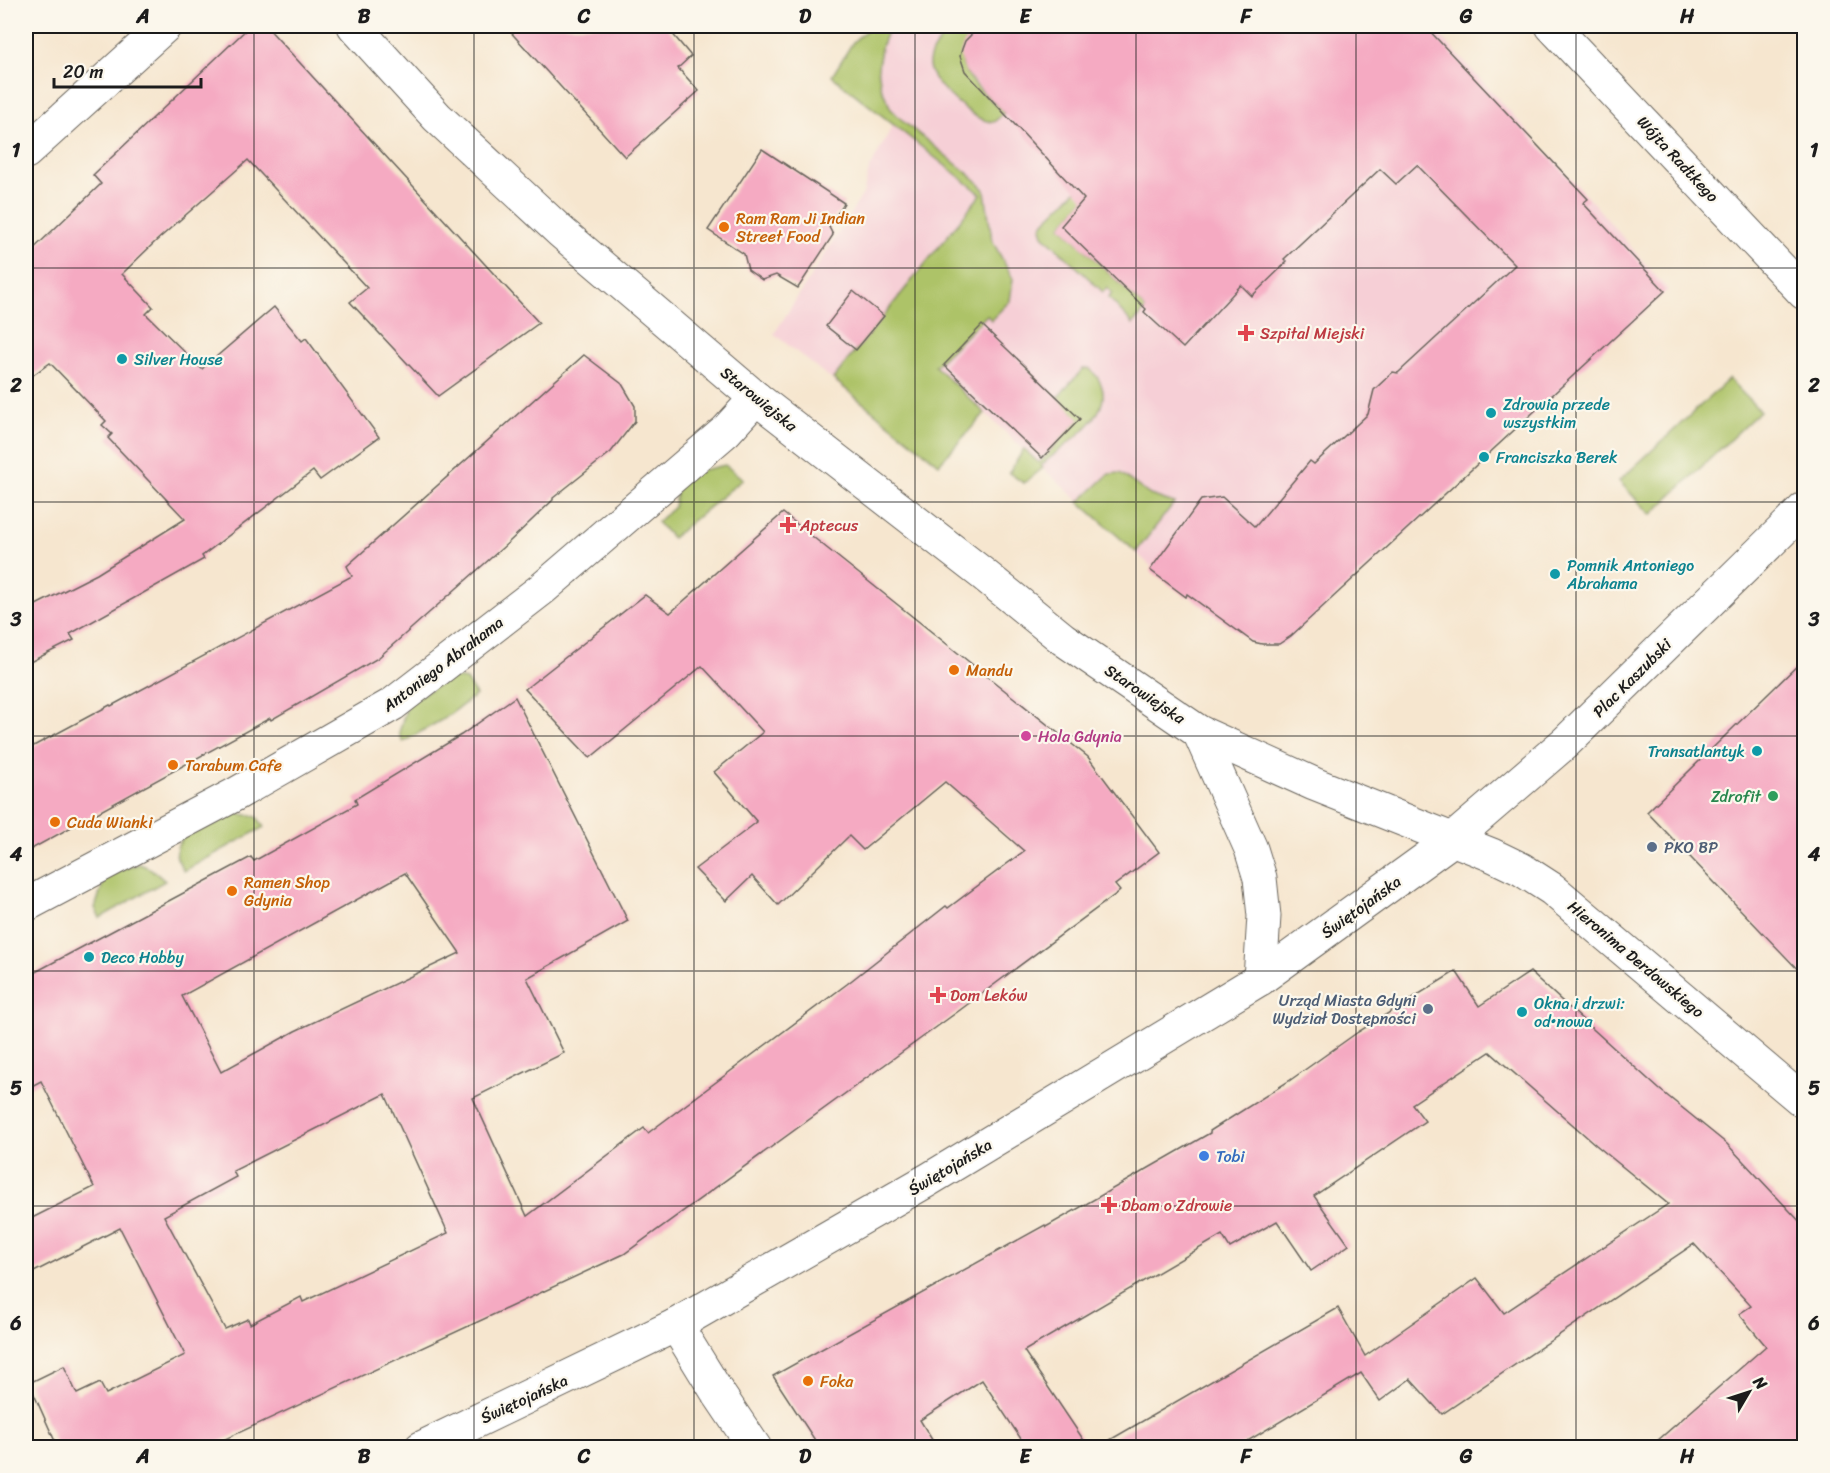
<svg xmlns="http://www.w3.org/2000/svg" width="1830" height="1473" font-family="Sriracha,sans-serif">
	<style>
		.built { fill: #f6cfd6 }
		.green { fill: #adc368; stroke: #647042; stroke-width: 1.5 }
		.building { fill: #f5aac2; fill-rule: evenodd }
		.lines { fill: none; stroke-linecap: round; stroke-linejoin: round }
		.minor-casing { stroke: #68635b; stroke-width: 35 }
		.minor { stroke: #fff; stroke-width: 33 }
		.grid { fill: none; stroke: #1c1c1c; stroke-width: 1.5; stroke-opacity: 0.55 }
		.food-dot { fill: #e8710a; stroke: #fbf7ec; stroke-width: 2 }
		.health-dot { fill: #e0444e; stroke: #fbf7ec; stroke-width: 2 }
		.culture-dot { fill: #0f9aa8; stroke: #fbf7ec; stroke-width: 2 }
		.hotel-dot { fill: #d1479c; stroke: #fbf7ec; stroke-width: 2 }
		.leisure-dot { fill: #2e9e5b; stroke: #fbf7ec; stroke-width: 2 }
		.service-dot { fill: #5c6f8a; stroke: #fbf7ec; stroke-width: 2 }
		.shop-dot { fill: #3f7fe0; stroke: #fbf7ec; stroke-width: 2 }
		.labels { text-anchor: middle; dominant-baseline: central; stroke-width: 4.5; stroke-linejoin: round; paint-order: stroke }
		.street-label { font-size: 16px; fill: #1c1c1c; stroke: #fbf7ec }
		.food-label { font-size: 16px; fill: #c56008; stroke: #fbf7ec; text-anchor: start }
		.health-label { font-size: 16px; fill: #be3a42; stroke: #fbf7ec; text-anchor: start }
		.culture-label { font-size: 16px; fill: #0d838f; stroke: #fbf7ec; text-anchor: start }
		.hotel-label { font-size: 16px; fill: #b23c85; stroke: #fbf7ec; text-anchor: start }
		.leisure-label { font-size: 16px; fill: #27864d; stroke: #fbf7ec; text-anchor: end }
		.service-label { font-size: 16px; fill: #4e5e75; stroke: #fbf7ec; text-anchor: start }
		.shop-label { font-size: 16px; fill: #366cbe; stroke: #fbf7ec; text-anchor: start }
		.neatline { fill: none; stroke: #1c1c1c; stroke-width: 2 }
		.grid-label { font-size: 20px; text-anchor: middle; font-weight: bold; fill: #1c1c1c }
	</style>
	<rect width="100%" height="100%" fill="#fbf7ec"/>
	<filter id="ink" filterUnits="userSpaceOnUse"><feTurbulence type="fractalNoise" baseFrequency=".0167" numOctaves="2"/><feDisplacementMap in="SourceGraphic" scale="12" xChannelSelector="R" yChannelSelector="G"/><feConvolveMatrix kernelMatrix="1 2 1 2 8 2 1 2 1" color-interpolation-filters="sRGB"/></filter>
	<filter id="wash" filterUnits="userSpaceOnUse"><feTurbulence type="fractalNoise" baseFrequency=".008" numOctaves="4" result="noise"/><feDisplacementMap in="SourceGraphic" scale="24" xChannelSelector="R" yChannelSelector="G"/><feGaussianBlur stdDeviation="1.35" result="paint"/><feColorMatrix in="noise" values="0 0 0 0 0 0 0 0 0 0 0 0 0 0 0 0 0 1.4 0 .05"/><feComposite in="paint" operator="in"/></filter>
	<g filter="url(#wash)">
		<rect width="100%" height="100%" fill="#f6e6cf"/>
		<path class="built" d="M871,26H1432L1588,197L1668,290L1285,644L1277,646H1264L1252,643L1187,595L1186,597L1151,571L1152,567L1060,484L985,413L939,464L774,334L863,194L869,170L893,125L832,76L853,42Z"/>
		<g class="green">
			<path d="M871,26H889L881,48L878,68L881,87L891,109L904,122L976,180L985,191L992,240L1013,279L1010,301L991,320L987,315L935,366L985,413L939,464L833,379L981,194L832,76L853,42Z"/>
			<path d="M954,26H980C939,63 977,84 1004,113L994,122C978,121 970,112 958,103C922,71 918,61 954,26Z"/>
			<path d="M1095,172L1102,179L1061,226L1146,309L1133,324L1109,298L1112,293L1107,288L1103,292L1043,235L1041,228L1044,222Z"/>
			<path d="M1089,368C1130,405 1072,439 1046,461L1041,466L1043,468L1024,483L1009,473L1024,449L1039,463L1079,419L1057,398L1083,369Z"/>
			<path d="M1729,379L1760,411L1651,515L1619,481Z"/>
			<path d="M725,465L743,479L672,538L657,522L674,507L678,479L685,474Z"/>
			<path d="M1120,473L1150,495L1174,503L1136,552L1079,502L1109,474Z"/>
			<path d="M453,677L466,680L476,695L445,718L403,742L399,733L408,702Z"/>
			<path d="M227,811L257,817L264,827L184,871C182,867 179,863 177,858C171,834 211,819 227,811Z"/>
			<path d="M140,864L151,869L165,881L100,918L95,908L105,877L127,867Z"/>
		</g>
		<g id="blocks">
			<g class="building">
				<path d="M250,26H266L539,323L438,396L350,302L367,288L248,160L155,242L122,274L153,307L146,314L202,369L274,307L302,341L306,338L379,437L320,480L313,471L202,556L204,559L70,634L74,640L26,664V610L97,574L185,519L108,438L112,434L102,425L106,421L50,363L26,380V256L101,184L93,175Z"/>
				<path d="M505,26H666L691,56L678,68L699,91L625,157Z"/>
				<path d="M980,26H1425L1588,199L1583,203L1665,291L1291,636L1279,644H1262L1253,642L1187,594L1186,597L1150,570L1201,500L1222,497L1255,527L1310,461L1314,464L1368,414L1374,390L1393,372L1398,373L1515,265L1417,165L1396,184L1380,169L1284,259L1287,262L1252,296L1241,285L1183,348L1144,312L1146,309L1061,226L1084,199L965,71L960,56L962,49L965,41Z"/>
				<path d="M762,149L844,203L829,227L833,235L798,288L776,275L762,280L748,270L744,254L708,230Z"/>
				<path d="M853,291L884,316L856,350L826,326Z"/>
				<path d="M982,325L1080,419L1042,458L944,365Z"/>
				<path d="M584,355L622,384L635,406V421L611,452L553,498V500L509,542L378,658L271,720L270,718L26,852V750L110,705L111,706L352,576L347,566Z"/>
				<path d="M783,513L1088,757L1159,852L1115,885L1120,891L960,1010L624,1254L206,1448H58L29,1383L64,1366L77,1394L100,1383L106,1394L185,1355L120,1228L26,1276V1221L94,1187L41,1081L26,1089V977L251,857L254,861L357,804L355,799L461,735L515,697L628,921L527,978L564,1053L473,1098L527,1216L644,1128L648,1133L847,984L946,906L948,908L1024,851L945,782L863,850L849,836L778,905L752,876L726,901L695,869L757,822L714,772L763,732L702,666L590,758L525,689L645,595L670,613ZM405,873L460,953L295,1031L221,1072L182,996ZM385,1094L448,1233L303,1302L301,1297L250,1324L248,1319L225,1329L164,1216L236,1177L233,1171Z"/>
				<path d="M1804,659V976L1647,812Z"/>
				<path d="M1456,971L1479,1006L1530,972L1659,1089L1727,1144L1804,1226V1437L1793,1448H1649L1766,1346L1739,1314L1751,1306L1694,1244L1442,1414L1410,1379L1380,1401L1361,1373L1236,1448H1096L1338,1308L1365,1356L1477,1278L1504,1313L1668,1204L1596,1145L1490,1052L1412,1104L1425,1121L1314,1196L1349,1245L1311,1271L1277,1221L1230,1248L1222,1235L1024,1351L1089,1448H1027L982,1380L920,1420L937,1448H820L773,1376L1045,1225L1046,1227L1210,1133V1131L1289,1081L1358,1032Z"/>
			</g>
		</g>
	</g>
	<g filter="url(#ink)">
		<use href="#blocks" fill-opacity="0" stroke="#68635b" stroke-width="1.5"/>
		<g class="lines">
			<g class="minor-casing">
				<g id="minor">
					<path d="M354,26L437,117L561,232L756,398L983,574L1063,639L1199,732L1314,784L1492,855L1521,869L1552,889L1804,1102"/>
					<path d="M1552,26L1804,293"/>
					<path d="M26,152L165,26"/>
					<path d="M1199,732L1251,849L1260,878L1264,916L1260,979"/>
					<path d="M26,905L236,794L393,704L542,589L726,431L756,398"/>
					<path d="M676,1325L716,1390L755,1448"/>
					<path d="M421,1448L676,1325L928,1180L1260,979L1452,840L1566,742L1804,509"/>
				</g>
			</g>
			<use href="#minor" class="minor"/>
		</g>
	</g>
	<path class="grid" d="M254,26V1448M474,26V1448M694,26V1448M915,26V1448M1136,26V1448M1356,26V1448M1576,26V1448M26,268H1804M26,502H1804M26,736H1804M26,971H1804M26,1206H1804"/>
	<g class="food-dot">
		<circle cx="724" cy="227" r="6"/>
		<circle cx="954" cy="670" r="6"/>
		<circle cx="173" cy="765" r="6"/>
		<circle cx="55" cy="822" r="6"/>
		<circle cx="232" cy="891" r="6"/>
		<circle cx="808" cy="1381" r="6"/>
	</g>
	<g class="health-dot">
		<path d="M1243 324h6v6h6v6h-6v6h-6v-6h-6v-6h6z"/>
		<path d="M785 516h6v6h6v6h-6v6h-6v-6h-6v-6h6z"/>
		<path d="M935 986h6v6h6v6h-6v6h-6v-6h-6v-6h6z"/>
		<path d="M1106 1196h6v6h6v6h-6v6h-6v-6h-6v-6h6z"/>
	</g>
	<g class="culture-dot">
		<circle cx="122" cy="359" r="6"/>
		<circle cx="1491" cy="413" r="6"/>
		<circle cx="1484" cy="457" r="6"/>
		<circle cx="1555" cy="574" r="6"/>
		<circle cx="1757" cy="751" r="6"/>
		<circle cx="89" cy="957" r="6"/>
		<circle cx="1522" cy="1012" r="6"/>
	</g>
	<circle class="hotel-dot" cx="1026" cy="736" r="6"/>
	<circle class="leisure-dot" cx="1773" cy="796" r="6"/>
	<g class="service-dot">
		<circle cx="1652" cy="847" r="6"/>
		<circle cx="1428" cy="1009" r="6"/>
	</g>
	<circle class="shop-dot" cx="1204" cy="1156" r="6"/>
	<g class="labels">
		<g class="street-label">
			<text transform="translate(1678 159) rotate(47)">Wójta Radtkego</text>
			<text transform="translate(759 399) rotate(39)">Starowiejska</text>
			<text transform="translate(443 664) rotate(-37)">Antoniego Abrahama</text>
			<text transform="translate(1632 678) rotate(-45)">Plac Kaszubski</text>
			<text transform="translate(1145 694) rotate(34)">Starowiejska</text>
			<text transform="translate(1361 907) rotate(-36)">Świętojańska</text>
			<text transform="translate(1636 959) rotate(40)">Hieronima Derdowskiego</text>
			<text transform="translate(950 1167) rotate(-31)">Świętojańska</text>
			<text transform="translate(524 1399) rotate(-25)">Świętojańska</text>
		</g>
		<g class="food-label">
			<text x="736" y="218">Ram Ram Ji Indian<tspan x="736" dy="18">Street Food</tspan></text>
			<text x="966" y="670">Mandu</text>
			<text x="185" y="765">Tarabum Cafe</text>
			<text x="67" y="822">Cuda Wianki</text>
			<text x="244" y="882">Ramen Shop<tspan x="244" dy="18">Gdynia</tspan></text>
			<text x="820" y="1381">Foka</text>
		</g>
		<g class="health-label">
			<text x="1260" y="333">Szpital Miejski</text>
			<text x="800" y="525">Aptecus</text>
			<text x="950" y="995">Dom Leków</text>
			<text x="1121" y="1205">Dbam o Zdrowie</text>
		</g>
		<g class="culture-label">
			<text x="134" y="359">Silver House</text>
			<text x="1503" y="404">Zdrowia przede<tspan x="1503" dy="18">wszystkim</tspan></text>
			<text x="1496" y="457">Franciszka Berek</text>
			<text x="1567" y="565">Pomnik Antoniego<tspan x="1567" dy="18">Abrahama</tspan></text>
			<text x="1745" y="751" text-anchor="end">Transatlantyk</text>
			<text x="101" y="957">Deco Hobby</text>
			<text x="1534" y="1003">Okna i drzwi:<tspan x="1534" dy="18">od•nowa</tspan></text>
		</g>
		<g class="hotel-label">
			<text x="1038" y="736">Hola Gdynia</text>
		</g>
		<g class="leisure-label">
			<text x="1761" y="796">Zdrofit</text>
		</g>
		<g class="service-label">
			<text x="1664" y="847">PKO BP</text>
			<text x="1416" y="1000" text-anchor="end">Urząd Miasta Gdyni<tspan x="1416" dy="18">Wydział Dostępności</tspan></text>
		</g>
		<g class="shop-label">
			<text x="1216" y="1156">Tobi</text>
		</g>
	</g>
	<rect width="1830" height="1473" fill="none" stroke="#fbf7ec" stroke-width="66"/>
	<g transform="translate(1749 1392) rotate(51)" stroke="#fbf7ec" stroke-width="4.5" paint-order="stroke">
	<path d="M0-4.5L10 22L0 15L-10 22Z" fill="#1c1c1c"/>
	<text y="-9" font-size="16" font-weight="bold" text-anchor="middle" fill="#1c1c1c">N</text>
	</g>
	<path d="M54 78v9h147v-9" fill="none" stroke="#1c1c1c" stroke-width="3"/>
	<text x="63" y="78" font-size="18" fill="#1c1c1c" stroke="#fbf7ec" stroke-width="4.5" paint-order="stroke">20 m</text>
	<rect x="33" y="33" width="1764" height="1407" class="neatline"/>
	<g class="grid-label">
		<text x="143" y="23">A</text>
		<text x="364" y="23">B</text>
		<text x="584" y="23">C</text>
		<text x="805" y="23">D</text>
		<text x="1025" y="23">E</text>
		<text x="1246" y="23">F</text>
		<text x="1466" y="23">G</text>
		<text x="1687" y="23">H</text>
		<text x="16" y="157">1</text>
		<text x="1814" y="157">1</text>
		<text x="16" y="392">2</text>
		<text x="1814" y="392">2</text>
		<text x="16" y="626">3</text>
		<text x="1814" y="626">3</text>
		<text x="16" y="861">4</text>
		<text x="1814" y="861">4</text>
		<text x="16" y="1095">5</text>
		<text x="1814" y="1095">5</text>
		<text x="16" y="1330">6</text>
		<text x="1814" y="1330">6</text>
		<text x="143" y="1463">A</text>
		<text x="364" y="1463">B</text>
		<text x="584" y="1463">C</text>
		<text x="805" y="1463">D</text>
		<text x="1025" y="1463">E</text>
		<text x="1246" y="1463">F</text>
		<text x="1466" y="1463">G</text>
		<text x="1687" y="1463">H</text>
	</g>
</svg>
